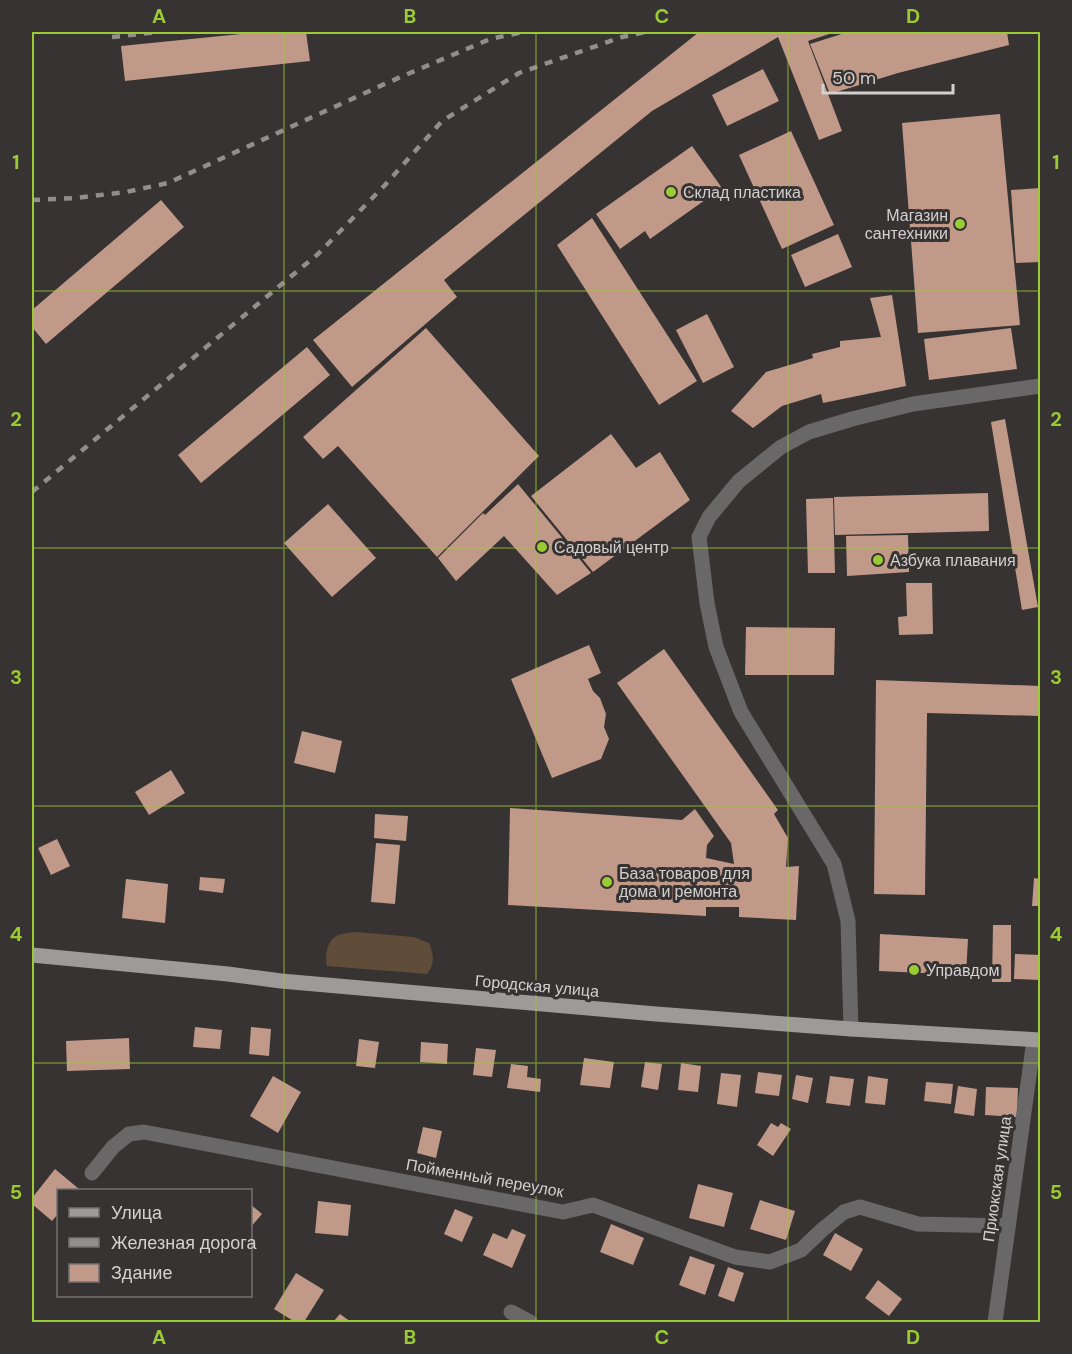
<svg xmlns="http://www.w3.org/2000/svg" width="1072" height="1354" font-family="'DM Sans',sans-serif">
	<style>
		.green { fill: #5f4c39 }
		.building { fill: #c09988 }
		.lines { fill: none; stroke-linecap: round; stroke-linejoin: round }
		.minor { stroke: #696768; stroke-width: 15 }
		.major { stroke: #9e9a9a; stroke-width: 15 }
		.rail { stroke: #918e8d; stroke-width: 4.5; stroke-dasharray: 8 8; stroke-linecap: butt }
		.grid { fill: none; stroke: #9acb34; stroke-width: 1.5; stroke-opacity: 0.55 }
		.poi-dot { fill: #9acb34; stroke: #373332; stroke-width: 2 }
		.labels { text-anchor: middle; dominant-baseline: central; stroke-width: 6; stroke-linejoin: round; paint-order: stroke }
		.poi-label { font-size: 16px; fill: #d3d0d0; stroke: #373332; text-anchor: start }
		.street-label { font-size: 16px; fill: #d3d0d0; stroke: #373332 }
		.neatline { fill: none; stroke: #9acb34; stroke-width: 2 }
		.grid-label { font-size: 20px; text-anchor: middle; font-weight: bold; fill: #9acb34 }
	</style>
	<rect width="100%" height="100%" fill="#373332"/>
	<path class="green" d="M355,932L414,937L429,943C434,955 435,964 427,974L327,966C325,957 326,943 335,937C339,933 349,933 355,932Z"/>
	<g class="building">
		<path d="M261,32H306L310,61L125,81L121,46Z"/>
		<path d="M699,32H835L808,41L842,131L819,140L778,37L652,111L444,280L457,297L352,387L313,340Z"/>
		<path d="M848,32H1007L1009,45L898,73L830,94L810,44Z"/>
		<path d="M763,69L779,101L727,126L712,95Z"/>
		<path d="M1000,114L1020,325L918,333L902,123Z"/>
		<path d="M791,131L834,225L782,249L739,155Z"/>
		<path d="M692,146L722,188L650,239L645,231L620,249L596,214Z"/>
		<path d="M1040,188V262L1016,263L1011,190Z"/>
		<path d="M161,200L184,227L46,344L32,327V310Z"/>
		<path d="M592,218L697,381L659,405L557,245Z"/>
		<path d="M838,234L852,267L805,287L791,255Z"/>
		<path d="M892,295L906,386L823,403L821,394L782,406L753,428L731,411L766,372L813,358L812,354L840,347V341L881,337L870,298Z"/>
		<path d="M707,314L734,367L703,383L676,330Z"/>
		<path d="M426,328L539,456L437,557L338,446L323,459L303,437Z"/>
		<path d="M1011,328L1017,369L929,380L924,339Z"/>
		<path d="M307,347L330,375L201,483L178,455Z"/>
		<path d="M1005,419L1038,607L1022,610L991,422Z"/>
		<path d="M611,434L636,468L660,452L690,500L593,572L531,496Z"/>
		<path d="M518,484L591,573L557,595L504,536L456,581L438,558L483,513L485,515Z"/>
		<path d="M988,493L989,531L835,535L834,497Z"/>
		<path d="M833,498L835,573H808L806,499Z"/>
		<path d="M328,504L376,558L332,597L284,543Z"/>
		<path d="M908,535L909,572L847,576L846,536Z"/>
		<path d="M906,583H932L933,634L899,635L898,617L907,616Z"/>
		<path d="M746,627L835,628L834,675H745Z"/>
		<path d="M589,645L601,673L588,679L593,691L600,698L606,714L604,727L609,739L601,759L552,778L511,679Z"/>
		<path d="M664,649L778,810L774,814L788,838L786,867L799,866L796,920L739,917V907H706V916L508,905L510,808L682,820L695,809L714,836L707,845L706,858L734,864L731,843L617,683Z"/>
		<path d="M876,680L1040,686V716L927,713L925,895L874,894Z"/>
		<path d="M302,731L342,741L335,773L294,763Z"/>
		<path d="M171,770L185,793L149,815L135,792Z"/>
		<path d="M375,814L408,816L406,841L374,838Z"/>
		<path d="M57,839L70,866L51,875L38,848Z"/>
		<path d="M376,843L400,845L395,904L371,902Z"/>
		<path d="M200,877L225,879L223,893L199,890Z"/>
		<path d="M1034,878L1040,879V906H1032Z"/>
		<path d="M126,879L168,884L165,923L122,918Z"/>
		<path d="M993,925H1011V982H992Z"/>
		<path d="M880,934L968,939L966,975L879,971Z"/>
		<path d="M1015,954L1040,955V980L1014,979Z"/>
		<path d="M195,1027L222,1030L220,1049L193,1047Z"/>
		<path d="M251,1027L271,1029L269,1056L249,1054Z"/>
		<path d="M129,1038L130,1069L67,1071L66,1041Z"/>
		<path d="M359,1039L379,1042L375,1068L356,1066Z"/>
		<path d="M421,1042L448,1044L447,1064L420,1062Z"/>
		<path d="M476,1048L496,1050L492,1077L473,1075Z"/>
		<path d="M584,1058L614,1062L610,1088L580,1085Z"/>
		<path d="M645,1062L662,1064L658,1090L641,1087Z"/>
		<path d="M681,1063L701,1066L698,1092L678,1090Z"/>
		<path d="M511,1064L528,1066L527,1077L541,1079L540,1092L507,1088Z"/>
		<path d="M758,1072L782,1075L779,1096L755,1093Z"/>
		<path d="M721,1073L741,1075L737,1107L717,1104Z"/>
		<path d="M796,1075L813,1078L808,1103L792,1099Z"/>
		<path d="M273,1076L301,1092L278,1133L250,1116Z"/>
		<path d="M830,1076L854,1079L850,1106L826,1103Z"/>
		<path d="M868,1076L888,1079L885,1105L865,1103Z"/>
		<path d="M926,1082L953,1084L951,1104L924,1101Z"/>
		<path d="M958,1086L977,1089L974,1116L954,1113Z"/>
		<path d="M986,1087L1018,1088L1017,1117L985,1115Z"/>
		<path d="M771,1123L778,1127L781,1123L791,1129L773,1156L757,1145Z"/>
		<path d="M423,1127L442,1131L436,1158L417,1153Z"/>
		<path d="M55,1169L79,1189L78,1190H58V1214L52,1221L32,1204V1198Z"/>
		<path d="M698,1184L733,1193L724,1227L689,1218Z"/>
		<path d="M760,1200L795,1211L786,1240L750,1229Z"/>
		<path d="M318,1201L351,1205L348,1236L315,1233Z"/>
		<path d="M250,1204L262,1214L250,1228Z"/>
		<path d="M455,1209L473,1217L462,1242L444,1234Z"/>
		<path d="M611,1224L644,1238L633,1265L600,1252Z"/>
		<path d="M512,1229L526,1235L512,1268L483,1255L493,1233L507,1239Z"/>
		<path d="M835,1233L863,1249L851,1271L823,1255Z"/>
		<path d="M690,1256L715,1265L705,1295L679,1285Z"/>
		<path d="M728,1267L744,1273L734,1302L718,1296Z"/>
		<path d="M296,1273L324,1290L304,1322H295L274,1309Z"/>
		<path d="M878,1280L902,1299L889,1316L865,1298Z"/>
		<path d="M340,1314L351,1322H333Z"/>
	</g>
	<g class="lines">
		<g class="minor">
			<path d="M851,1029L848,921L834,864L741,712L716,647L707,603L699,537L709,517L739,481L781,447L809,432L852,419L913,404L1040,386"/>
			<path d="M92,1173L113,1147L129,1134L144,1132L563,1212L593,1205L735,1257L770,1262L801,1250L822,1230L844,1212L860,1207L918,1224L1008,1226"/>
			<path d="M511,1312L530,1322"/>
			<path d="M995,1322L1034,1040"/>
		</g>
		<path class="major" d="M32,955L228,974L281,981L656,1014L851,1029L1040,1040"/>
		<g class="rail">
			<path d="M112,37L159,32"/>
			<path d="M32,200L75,198L126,192L168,183L389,82L490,39L523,32"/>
			<path d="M32,492L318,254L385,185L442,121L519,73L622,37L645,32"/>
		</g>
	</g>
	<path class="grid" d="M284,32V1322M536,32V1322M788,32V1322M32,291H1040M32,548H1040M32,806H1040M32,1063H1040"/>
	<g class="poi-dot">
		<circle cx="671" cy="192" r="6"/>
		<circle cx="960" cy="224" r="6"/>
		<circle cx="542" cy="547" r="6"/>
		<circle cx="878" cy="560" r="6"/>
		<circle cx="607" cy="882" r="6"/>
		<circle cx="914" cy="970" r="6"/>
	</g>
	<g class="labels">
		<g class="poi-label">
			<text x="683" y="192">Склад пластика</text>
			<text x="948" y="215" text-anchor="end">Магазин<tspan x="948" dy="18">сантехники</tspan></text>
			<text x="554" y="547">Садовый центр</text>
			<text x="890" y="560">Азбука плавания</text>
			<text x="619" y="873">База товаров для<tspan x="619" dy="18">дома и ремонта</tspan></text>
			<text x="926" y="970">Управдом</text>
		</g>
		<g class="street-label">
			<text transform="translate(537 986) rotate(5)">Городская улица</text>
			<text transform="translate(485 1178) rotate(10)">Пойменный переулок</text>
			<text transform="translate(997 1179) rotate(-82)">Приокская улица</text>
		</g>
	</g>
	<rect width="1072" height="1354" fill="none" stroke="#373332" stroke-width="66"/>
	<rect x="57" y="1189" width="195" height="108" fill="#373332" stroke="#757271" stroke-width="1.5"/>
	<rect x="69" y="1208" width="30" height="9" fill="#9e9a9a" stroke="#757271" stroke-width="1.5"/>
	<text x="111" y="1219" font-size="18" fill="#d3d0d0">Улица</text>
	<rect x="69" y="1238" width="30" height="9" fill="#918e8d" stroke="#757271" stroke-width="1.5"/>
	<text x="111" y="1249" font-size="18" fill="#d3d0d0">Железная дорога</text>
	<rect x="69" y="1264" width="30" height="18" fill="#c09988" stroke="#757271" stroke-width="1.5"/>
	<text x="111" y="1279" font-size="18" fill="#d3d0d0">Здание</text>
	<path d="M823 84v9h130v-9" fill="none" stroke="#d3d0d0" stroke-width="3"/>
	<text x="832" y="84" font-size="18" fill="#d3d0d0" stroke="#373332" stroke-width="4.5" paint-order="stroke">50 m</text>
	<rect x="33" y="33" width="1006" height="1288" class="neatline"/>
	<g class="grid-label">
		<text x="159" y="23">A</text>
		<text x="410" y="23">B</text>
		<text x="662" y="23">C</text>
		<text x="913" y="23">D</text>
		<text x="16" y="169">1</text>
		<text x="1056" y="169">1</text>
		<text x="16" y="426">2</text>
		<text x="1056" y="426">2</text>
		<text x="16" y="684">3</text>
		<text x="1056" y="684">3</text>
		<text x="16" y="941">4</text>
		<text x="1056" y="941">4</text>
		<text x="16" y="1199">5</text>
		<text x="1056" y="1199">5</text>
		<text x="159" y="1344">A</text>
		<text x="410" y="1344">B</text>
		<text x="662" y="1344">C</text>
		<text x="913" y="1344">D</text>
	</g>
</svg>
